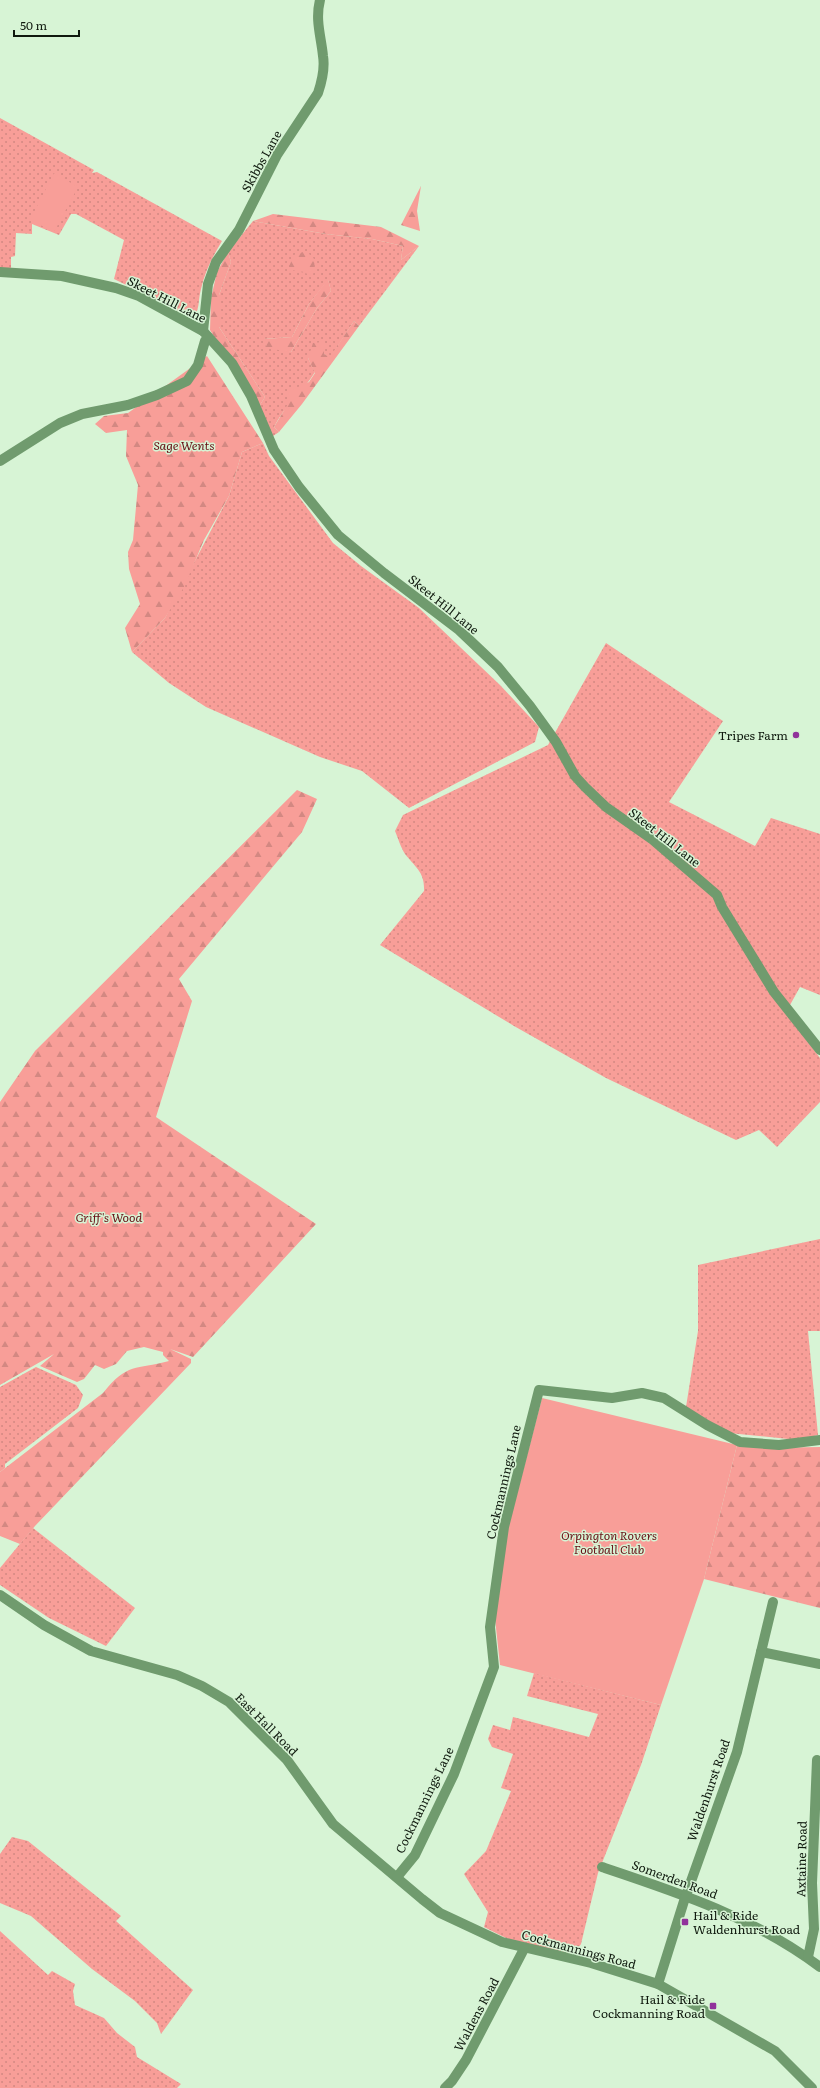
<svg xmlns="http://www.w3.org/2000/svg" width="820" height="2088" font-family="Literata,serif">
	<style>
		.grass { fill: url(#grass-dots); fill-rule: evenodd }
		.forest { fill: url(#forest-firs) }
		.green { fill: #f89e98 }
		.lines { fill: none; stroke-linecap: round; stroke-linejoin: round }
		.minor { stroke: #709b6e; stroke-width: 10 }
		.poi-dot { fill: #91329b; stroke: #d7f4d5; stroke-width: 1.5 }
		.labels { text-anchor: middle; dominant-baseline: central; stroke-width: 3; stroke-linejoin: round; paint-order: stroke }
		.street-label { font-size: 12px; fill: #0f190e; stroke: #d7f4d5 }
		.park-label { font-size: 12px; font-style: italic; fill: #681016; stroke: #d7f4d5 }
		.poi-label { font-size: 12px; fill: #0f190e; stroke: #d7f4d5; text-anchor: end }
	</style>
	<defs>
		<pattern id="grass-dots" width="8" height="8" patternUnits="userSpaceOnUse"><rect width="8" height="8" fill="#f89e98"/><path d="M2 2h.1M6 6h.1" fill="none" stroke="#d38882" stroke-width="1.8" stroke-linecap="round"/></pattern>
		<pattern id="forest-firs" width="22" height="20" patternUnits="userSpaceOnUse"><rect width="22" height="20" fill="#f89e98"/><path d="M5 1l3.5 6h-7zM16 11l3.5 6h-7z" fill="#d38882"/></pattern>
	</defs>
	<rect width="100%" height="100%" fill="#d7f4d5"/>
	<g class="grass">
		<path d="M0,118L94,170L92,173L97,172L222,241C213,256 205,271 201,289C198,300 200,306 195,316L191,317L114,279L124,240L76,214H71L59,235L32,224V234L16,233L15,256L11,257V269L0,268Z"/>
		<path d="M253,221L326,234L372,239L403,246L401,260L419,246L359,326L354,321L330,358L324,354L308,358L315,372C303,392 284,406 274,427L279,432L273,436L258,408L265,397L219,327V295L231,262L228,252ZM328,280L331,291L317,308L291,352L264,339L292,337L309,304Z"/>
		<path d="M263,443L269,456L333,543L361,566L419,608L500,685L539,727L535,742L409,808L362,771L320,757L206,707L169,683L132,652L165,618L229,496L242,452Z"/>
		<path d="M606,643L723,721L669,802L755,846L771,818L820,834V995L800,987L790,1005L787,1014L820,1058V1102L777,1147L759,1130L736,1140L606,1078L514,1026L380,945L424,891C425,872 415,867 405,854C401,848 398,838 395,831L403,815L548,745Z"/>
		<path d="M820,1239V1331H808L818,1435L798,1440L729,1433L686,1407L698,1331V1265Z"/>
		<path d="M36,1367L76,1385L83,1395L78,1408L5,1464V1468L0,1472V1387Z"/>
		<path d="M33,1528L135,1608L106,1646L49,1618L0,1585V1568Z"/>
		<path d="M534,1673L661,1705L641,1765L598,1873L581,1944L573,1955L512,1941L484,1927L488,1912L464,1874L486,1851L511,1791L501,1788L513,1754L492,1747L488,1739L493,1725L510,1730L513,1717L589,1737L598,1714L527,1696Z"/>
		<path d="M12,1837L28,1841L121,1916L116,1921L193,1990L161,2034L157,2023L135,2001L92,1969L31,1916L0,1903V1854Z"/>
		<path d="M0,1931L48,1975L52,1971L75,1984L73,1991L75,2005L104,2018L117,2033L135,2047L137,2057L181,2084L177,2088H0Z"/>
	</g>
	<g class="forest">
		<path d="M421,186L417,211L420,231L401,225Z"/>
		<path d="M273,214L381,227L419,246L401,260L403,246L372,239L326,234L253,221Z"/>
		<path d="M306,251L315,260L313,275L288,269L294,255Z"/>
		<path d="M228,252L231,262L219,295V327L265,397L258,408L210,330L211,298L217,272Z"/>
		<path d="M328,279L331,291L317,308L291,352L266,348L264,339L292,337L309,304Z"/>
		<path d="M354,321L359,326L302,404L279,432L274,427L288,404L287,392L309,382L315,373L308,358L313,343L324,342V354L330,357Z"/>
		<path d="M207,356L263,443L242,452L229,496L204,540L184,587L165,618L132,652L125,628L140,604L129,569L128,552L133,540L138,485L126,456L127,430L106,433L95,424L104,416L128,413Z"/>
		<path d="M297,790L317,799L302,832L179,979L192,1001L156,1117L316,1224L193,1357L170,1349L191,1359V1363L35,1526L20,1544L0,1536V1472L103,1393C128,1362 135,1370 169,1361L163,1355V1352L144,1347L127,1351L116,1364L104,1369L95,1365L84,1379L77,1382L40,1366L54,1354L0,1385V1102L35,1051Z"/>
		<path d="M737,1445L762,1448L820,1447V1608L704,1579Z"/>
	</g>
	<g class="green">
		<path d="M54,173L78,187L54,232L30,220Z"/>
		<path d="M542,1398L737,1445L704,1579L661,1705L500,1665L494,1609L507,1532Z"/>
	</g>
	<g class="lines">
		<g class="minor">
			<path d="M0,272L62,276L116,288L139,296L203,331L232,363L251,396L274,450L299,487L338,535L384,573L459,630L498,667L530,706L556,742L575,776L585,787L606,807L653,840L717,895L722,907L774,992L820,1050"/>
			<path d="M203,331L208,284L216,262L239,230L277,155L318,93C322,81 325,68 323,56C321,36 315,20 320,0"/>
			<path d="M0,461L60,423L82,414L128,405L157,395L187,381L198,365L205,341L208,337"/>
			<path d="M0,1595L44,1625L91,1651L177,1675L202,1686L229,1702L287,1760L333,1824L422,1899L440,1913L502,1942L591,1963L658,1984L775,2051L812,2088"/>
			<path d="M761,1652L820,1664"/>
			<path d="M602,1867C680,1893 753,1917 820,1967"/>
			<path d="M397,1877L415,1855L454,1774L494,1667L490,1627L504,1527L539,1390L612,1398L642,1393L664,1398L707,1425L740,1442L779,1445L820,1440"/>
			<path d="M808,1957L814,1929L812,1883L817,1760"/>
			<path d="M658,1984L684,1901L737,1752L773,1602"/>
			<path d="M445,2088L452,2081L466,2060L524,1949"/>
		</g>
	</g>
	<g class="poi-dot">
		<circle cx="796" cy="735" r="4"/>
		<rect x="681" y="1918" width="8" height="8" rx="2"/>
		<rect x="709" y="2002" width="8" height="8" rx="2"/>
	</g>
	<g class="labels">
		<g class="street-label">
			<text transform="translate(261 161) rotate(-61)">Skibbs Lane</text>
			<text transform="translate(167 299) rotate(27)">Skeet Hill Lane</text>
			<text transform="translate(444 604) rotate(39)">Skeet Hill Lane</text>
			<text transform="translate(665 837) rotate(38)">Skeet Hill Lane</text>
			<text transform="translate(503 1482) rotate(-77)">Cockmannings Lane</text>
			<text transform="translate(267 1724) rotate(45)">East Hall Road</text>
			<text transform="translate(708 1790) rotate(-71)">Waldenhurst Road</text>
			<text transform="translate(424 1800) rotate(-64)">Cockmannings Lane</text>
			<text transform="translate(801 1859) rotate(-89)">Axtaine Road</text>
			<text transform="translate(675 1879) rotate(20)">Somerden Road</text>
			<text transform="translate(579 1949) rotate(15)">Cockmannings Road</text>
			<text transform="translate(476 2014) rotate(-62)">Waldens Road</text>
		</g>
		<g class="park-label">
			<text x="184" y="445">Sage Wents</text>
			<text x="109" y="1217">Griff's Wood</text>
			<text x="609" y="1535">Orpington Rovers<tspan x="609" dy="14">Football Club</tspan></text>
		</g>
		<g class="poi-label">
			<text x="788" y="735">Tripes Farm</text>
			<text x="693" y="1915" text-anchor="start">Hail &amp; Ride<tspan x="693" dy="14">Waldenhurst Road</tspan></text>
			<text x="705" y="1999">Hail &amp; Ride<tspan x="705" dy="14">Cockmanning Road</tspan></text>
		</g>
	</g>
	<path d="M14 30v6h65v-6" fill="none" stroke="#0f190e" stroke-width="2"/>
	<text x="20" y="30" font-size="12" fill="#0f190e" stroke="#d7f4d5" stroke-width="3" paint-order="stroke">50 m</text>
</svg>
